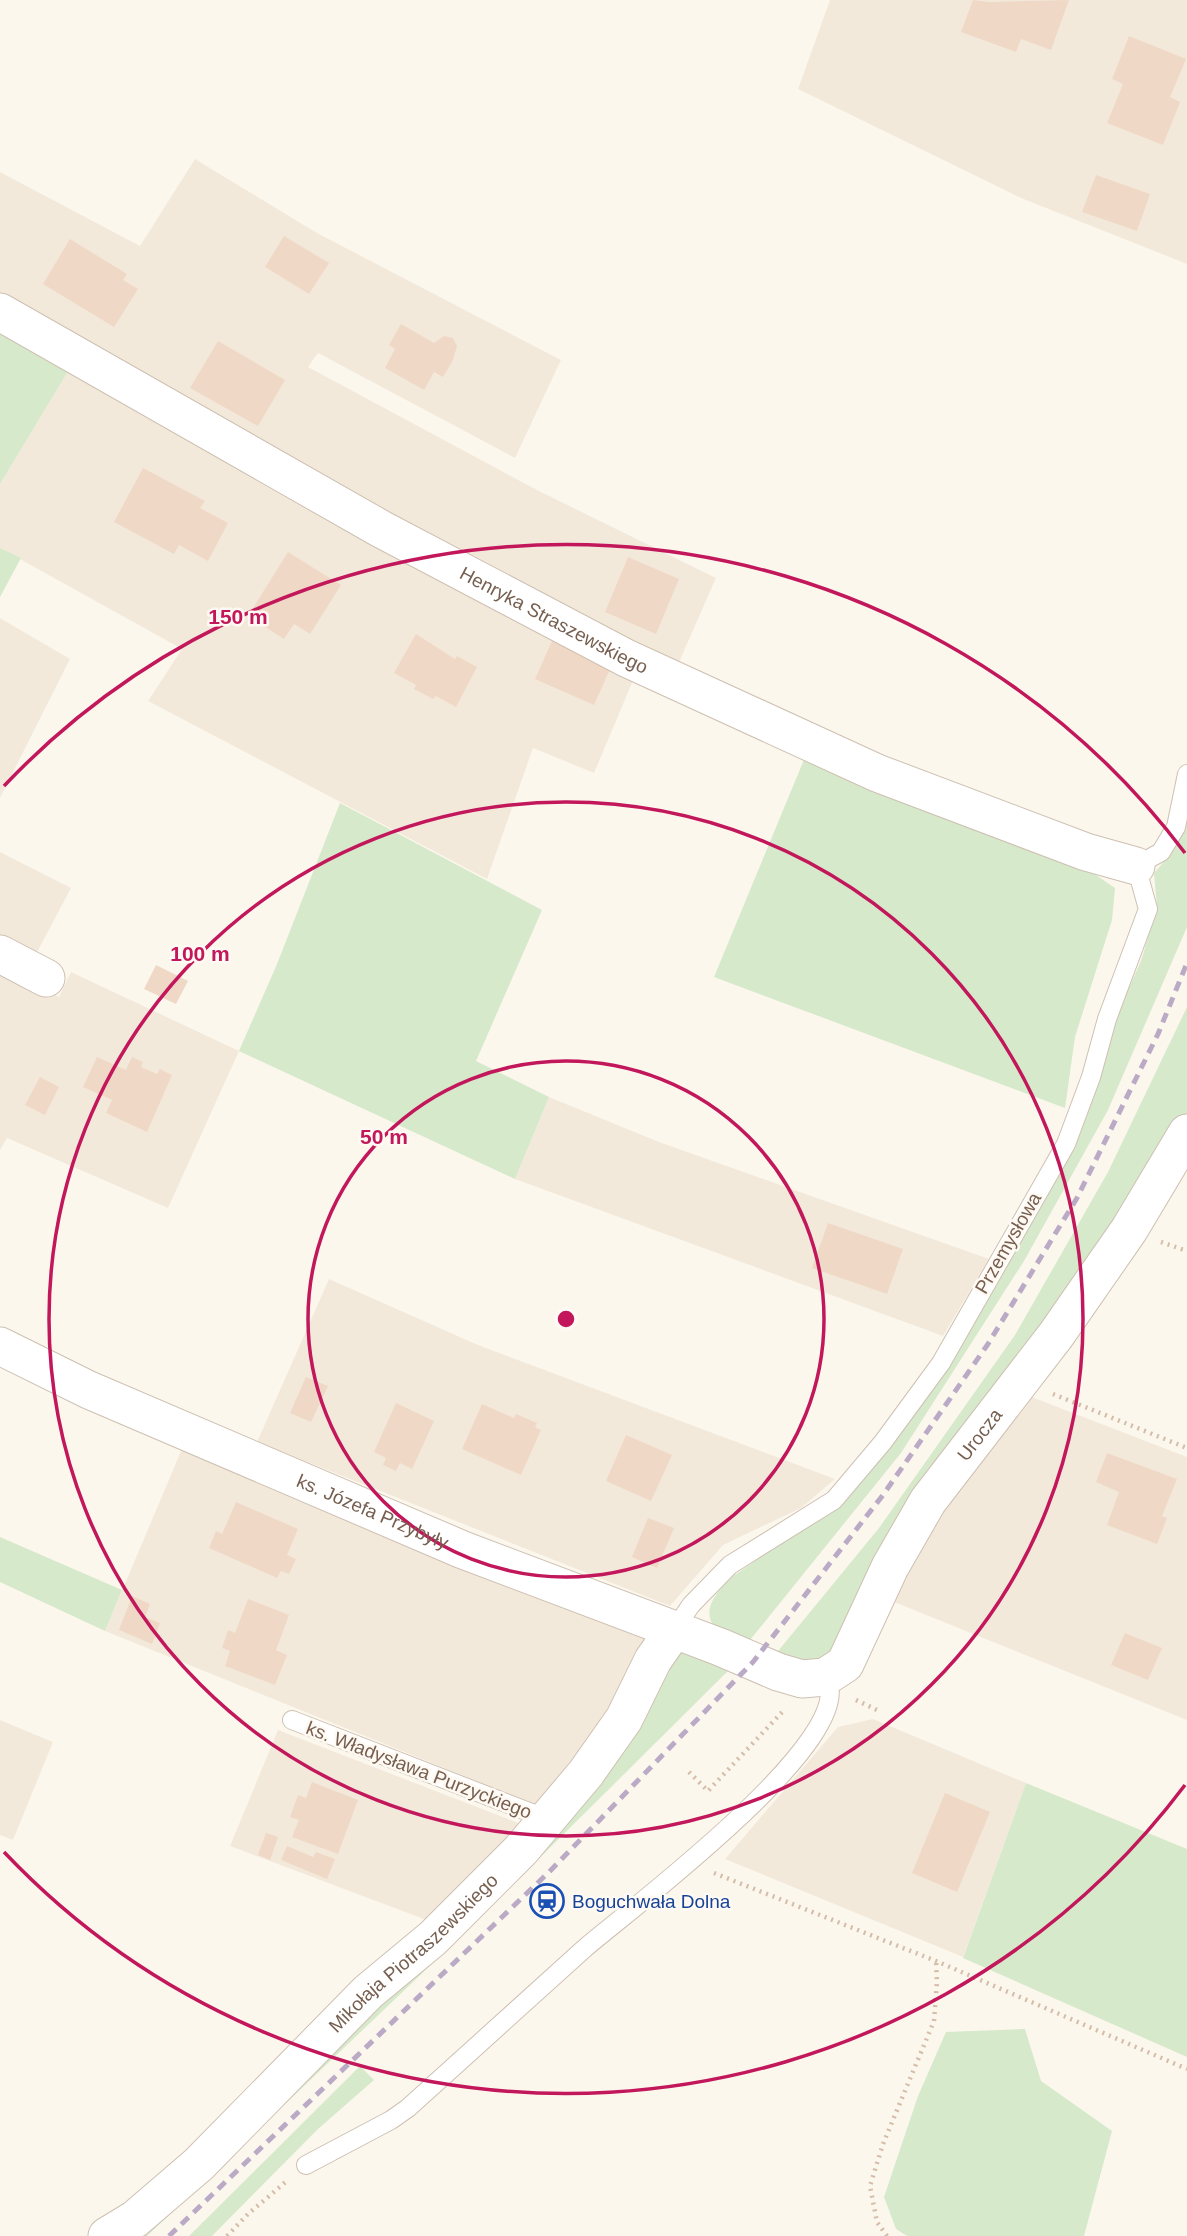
<svg xmlns="http://www.w3.org/2000/svg" width="1187" height="2236" font-family="Arial,sans-serif">
	<style>
		.residential { fill: #f3e9db }
		.green { fill: #d6e9cb }
		.building { fill: #f0d8c6 }
		.lines { fill: none; stroke-linecap: round; stroke-linejoin: round }
		.service-casing { stroke: #cec0b2; stroke-width: 20 }
		.minor-casing { stroke: #cec0b2; stroke-width: 39 }
		.path { stroke: #d5bca8; stroke-width: 4.5; stroke-dasharray: 2 5; stroke-linecap: butt }
		.service { stroke: #fff; stroke-width: 18 }
		.minor { stroke: #fff; stroke-width: 37 }
		.rail { stroke: #bbaac6; stroke-width: 5; stroke-dasharray: 10 7; stroke-linecap: butt }
		.ring { fill: none; stroke: #c2185b; stroke-width: 3.5 }
		.labels { text-anchor: middle; dominant-baseline: central; stroke-width: 5; stroke-linejoin: round; paint-order: stroke }
		.street-label { font-size: 19px; fill: #775f50; stroke: #fefaf3 }
		.transit-label { font-size: 19px; fill: #164399; stroke: #fefaf3; text-anchor: start }
		.centre { fill: #c2185b; stroke: #fefaf3; stroke-width: 3.5 }
		.ring-label { font-size: 21px; text-anchor: middle; font-weight: bold; fill: #c2185b; stroke: #fefaf3; stroke-width: 5; stroke-linejoin: round; paint-order: stroke }
	</style>
	<rect width="100%" height="100%" fill="#fcf7ed"/>
	<g class="residential">
		<path d="M830,0H1187V264L1021,198L798,89Z"/>
		<path d="M195,159L317,233L561,360L515,458L318,353L308,367L537,490L716,578L676,669L494,578L0,300V172L140,246Z"/>
		<path d="M73,363L635,676L594,773L533,748L487,879L148,701L182,649L0,548V484Z"/>
		<path d="M0,618L70,659L0,798Z"/>
		<path d="M0,852L71,888L35,956L0,937Z"/>
		<path d="M0,965L59,997L71,972L239,1051L168,1208L7,1138L0,1150Z"/>
		<path d="M549,1097L659,1142L989,1259L943,1336L515,1179Z"/>
		<path d="M329,1279L478,1345L835,1479L801,1508L723,1545L670,1606L257,1442Z"/>
		<path d="M1029,1396L1187,1457V1720L889,1600L935,1514Z"/>
		<path d="M184,1444L646,1634L612,1716L541,1807L105,1631Z"/>
		<path d="M873,1719L1026,1783L963,1957L725,1859L838,1727Z"/>
		<path d="M0,1720L53,1742L13,1840L0,1835Z"/>
		<path d="M278,1730L526,1826L429,1921L230,1846Z"/>
	</g>
	<g class="green">
		<path d="M0,326L73,363L0,484Z"/>
		<path d="M0,548L21,558L0,597Z"/>
		<path d="M808,750L1084,867L1115,888L1112,920L1075,1037L1065,1108L714,977Z"/>
		<path d="M340,803L542,910L476,1061L549,1097L515,1179L239,1051L277,964Z"/>
		<path d="M1187,821V927L1108,1110L1024,1261L901,1453L746,1645C737,1640 725,1636 717,1629C698,1612 719,1589 732,1577L845,1499L895,1441L940,1373L1074,1148L1117,1014L1141,961L1157,907L1154,873C1168,858 1181,841 1187,821Z"/>
		<path d="M1187,1007V1115L834,1652L815,1665L774,1656L879,1528L1015,1335L1108,1172Z"/>
		<path d="M0,1537L122,1590L105,1631L0,1582Z"/>
		<path d="M684,1647L732,1667L459,1938L147,2236H121L638,1717Z"/>
		<path d="M1026,1783L1187,1849V2057L963,1958Z"/>
		<path d="M1025,2029L1041,2081L1112,2131L1084,2236H907L896,2229L884,2197L918,2096L946,2032Z"/>
		<path d="M360,2066L374,2080L318,2129L212,2236H189Z"/>
	</g>
	<g class="building">
		<path d="M973,0L989,2L1069,0L1051,50L1021,39L1016,52L961,32Z"/>
		<path d="M1129,36L1186,59L1170,97L1180,102L1163,145L1107,123L1123,84L1112,79Z"/>
		<path d="M1096,175L1150,194L1137,231L1082,212Z"/>
		<path d="M284,236L329,263L309,294L265,267Z"/>
		<path d="M70,239L127,274L123,280L138,289L114,327L43,284Z"/>
		<path d="M401,324L434,343L444,336L453,338L457,346L453,360L443,377L434,372L424,390L385,368L395,349L389,345Z"/>
		<path d="M218,341L285,380L258,426L190,388Z"/>
		<path d="M143,468L205,501L200,508L228,523L208,561L179,545L174,554L114,522Z"/>
		<path d="M288,552L341,585L310,634L294,624L284,639L248,616Z"/>
		<path d="M628,557L679,579L656,634L605,612Z"/>
		<path d="M416,634L455,659L457,656L477,667L456,707L436,696L433,699L414,689L416,685L394,673Z"/>
		<path d="M552,641L611,667L594,705L535,679Z"/>
		<path d="M156,965L188,981L176,1004L144,989Z"/>
		<path d="M97,1057L126,1070L132,1057L143,1062L141,1067L157,1074L160,1069L172,1075L147,1132L106,1113L112,1100L83,1087Z"/>
		<path d="M40,1077L59,1087L45,1115L25,1105Z"/>
		<path d="M828,1223L903,1249L887,1294L812,1268Z"/>
		<path d="M306,1377L328,1386L311,1422L290,1413Z"/>
		<path d="M396,1403L434,1421L412,1469L400,1463L396,1471L383,1465L386,1458L374,1452Z"/>
		<path d="M482,1404L514,1418L516,1414L537,1423L535,1427L541,1430L521,1475L462,1449Z"/>
		<path d="M626,1435L672,1455L651,1501L606,1481Z"/>
		<path d="M1107,1453L1177,1479L1162,1516L1167,1518L1157,1544L1107,1525L1119,1492L1096,1482Z"/>
		<path d="M236,1502L298,1529L287,1555L296,1559L289,1574L281,1571L277,1578L209,1548L216,1531L222,1534Z"/>
		<path d="M648,1518L674,1528L657,1568L632,1557Z"/>
		<path d="M132,1596L150,1604L145,1617L160,1623L152,1644L119,1630Z"/>
		<path d="M248,1599L289,1615L276,1650L287,1655L275,1685L225,1666L230,1651L222,1648L228,1630L235,1633Z"/>
		<path d="M1125,1633L1162,1648L1148,1680L1111,1665Z"/>
		<path d="M312,1782L358,1800L338,1854L292,1837L299,1820L290,1817L298,1795L306,1798Z"/>
		<path d="M945,1793L990,1812L957,1892L912,1873Z"/>
		<path d="M266,1833L278,1837L270,1860L258,1855Z"/>
		<path d="M287,1846L313,1857L316,1852L335,1859L327,1879L281,1860Z"/>
	</g>
	<g class="lines">
		<g class="service-casing">
			<g id="service">
				<path d="M674,1630L691,1605L730,1565L834,1500L883,1442L941,1363L1066,1144L1091,1077L1107,1019L1148,909L1136,866L1161,852L1176,827L1187,774"/>
				<path d="M292,1720L547,1819"/>
				<path d="M306,2165L391,2120L408,2108C467,2055 526,2001 585,1948C632,1908 844,1749 829,1686C829,1683 826,1680 825,1677"/>
			</g>
		</g>
		<g class="minor-casing">
			<g id="minor">
				<path id="s1" d="M0,312L381,529L626,658L877,773L1086,852L1136,866"/>
				<path d="M0,954L46,978"/>
				<path id="s2" d="M0,1346L89,1390L463,1550L720,1647L778,1672L802,1679L825,1677L845,1664L890,1567L928,1501L1056,1335L1129,1230L1187,1133"/>
				<path id="s3" d="M107,2236L135,2219L199,2164L368,1992L433,1938L521,1850L586,1773L624,1719L653,1660L674,1630"/>
			</g>
		</g>
		<g class="path">
			<path d="M1161,1242L1187,1251"/>
			<path d="M1053,1394L1187,1448"/>
			<path d="M856,1700L877,1710"/>
			<path d="M689,1772L708,1791L785,1709"/>
			<path d="M714,1873L936,1961L1187,2069"/>
			<path d="M227,2236L248,2214L288,2180"/>
			<path d="M887,2236L877,2222L870,2186L883,2144L934,2021L937,1982L936,1961"/>
		</g>
		<use href="#service" class="service"/>
		<use href="#minor" class="minor"/>
		<path class="rail" d="M169,2236L549,1872L753,1662L883,1495L988,1344L1077,1198L1158,1034L1187,963"/>
	</g>
	<g class="ring">
		<circle cx="566" cy="1319" r="258"/>
		<circle cx="566" cy="1319" r="517"/>
		<path d="M1185 1785A775 775 0 0 1 4 1852M4 786A775 775 0 0 1 1185 853"/>
	</g>
	<defs>
		<g id="station-ring" transform="scale(1.75)"><circle r="9.5" fill="#fefaf3" stroke="#1a4fb4" stroke-width="1.5"/><path d="M-3-6H3Q5-6 5-4V2Q5 4 3 4L4.5 6H3L1.5 4h-3L-3 6H-4.5L-3 4Q-5 4-5 2V-4Q-5-6-3-6ZM-3.5-4v3h7v-3ZM-3.5 1v1.5H-2V1ZM2 1v1.5H3.5V1Z" fill="#1a4fb4"/></g>
	</defs>
	<g fill-rule="evenodd">
		<use href="#station-ring" x="547" y="1901"/>
	</g>
	<g class="labels">
		<g class="street-label">
			<text stroke="none"><textPath href="#s1" startOffset="634">Henryka Straszewskiego</textPath></text>
			<text transform="translate(1008 1243) rotate(-60)">Przemysłowa</text>
			<text stroke="none"><textPath href="#s2" startOffset="1183">Urocza</textPath></text>
			<text stroke="none"><textPath href="#s2" startOffset="408">ks. Józefa Przybyły</textPath></text>
			<text transform="translate(419 1770) rotate(21)">ks. Władysława Purzyckiego</text>
			<text stroke="none"><textPath href="#s3" startOffset="418">Mikołaja Piotraszewskiego</textPath></text>
		</g>
		<g class="transit-label">
			<text x="572" y="1901">Boguchwała Dolna</text>
		</g>
	</g>
	<circle cx="566" cy="1319" r="10" class="centre"/>
	<g class="ring-label">
		<text x="238" y="624">150 m</text>
		<text x="200" y="961">100 m</text>
		<text x="384" y="1144">50 m</text>
	</g>
</svg>
